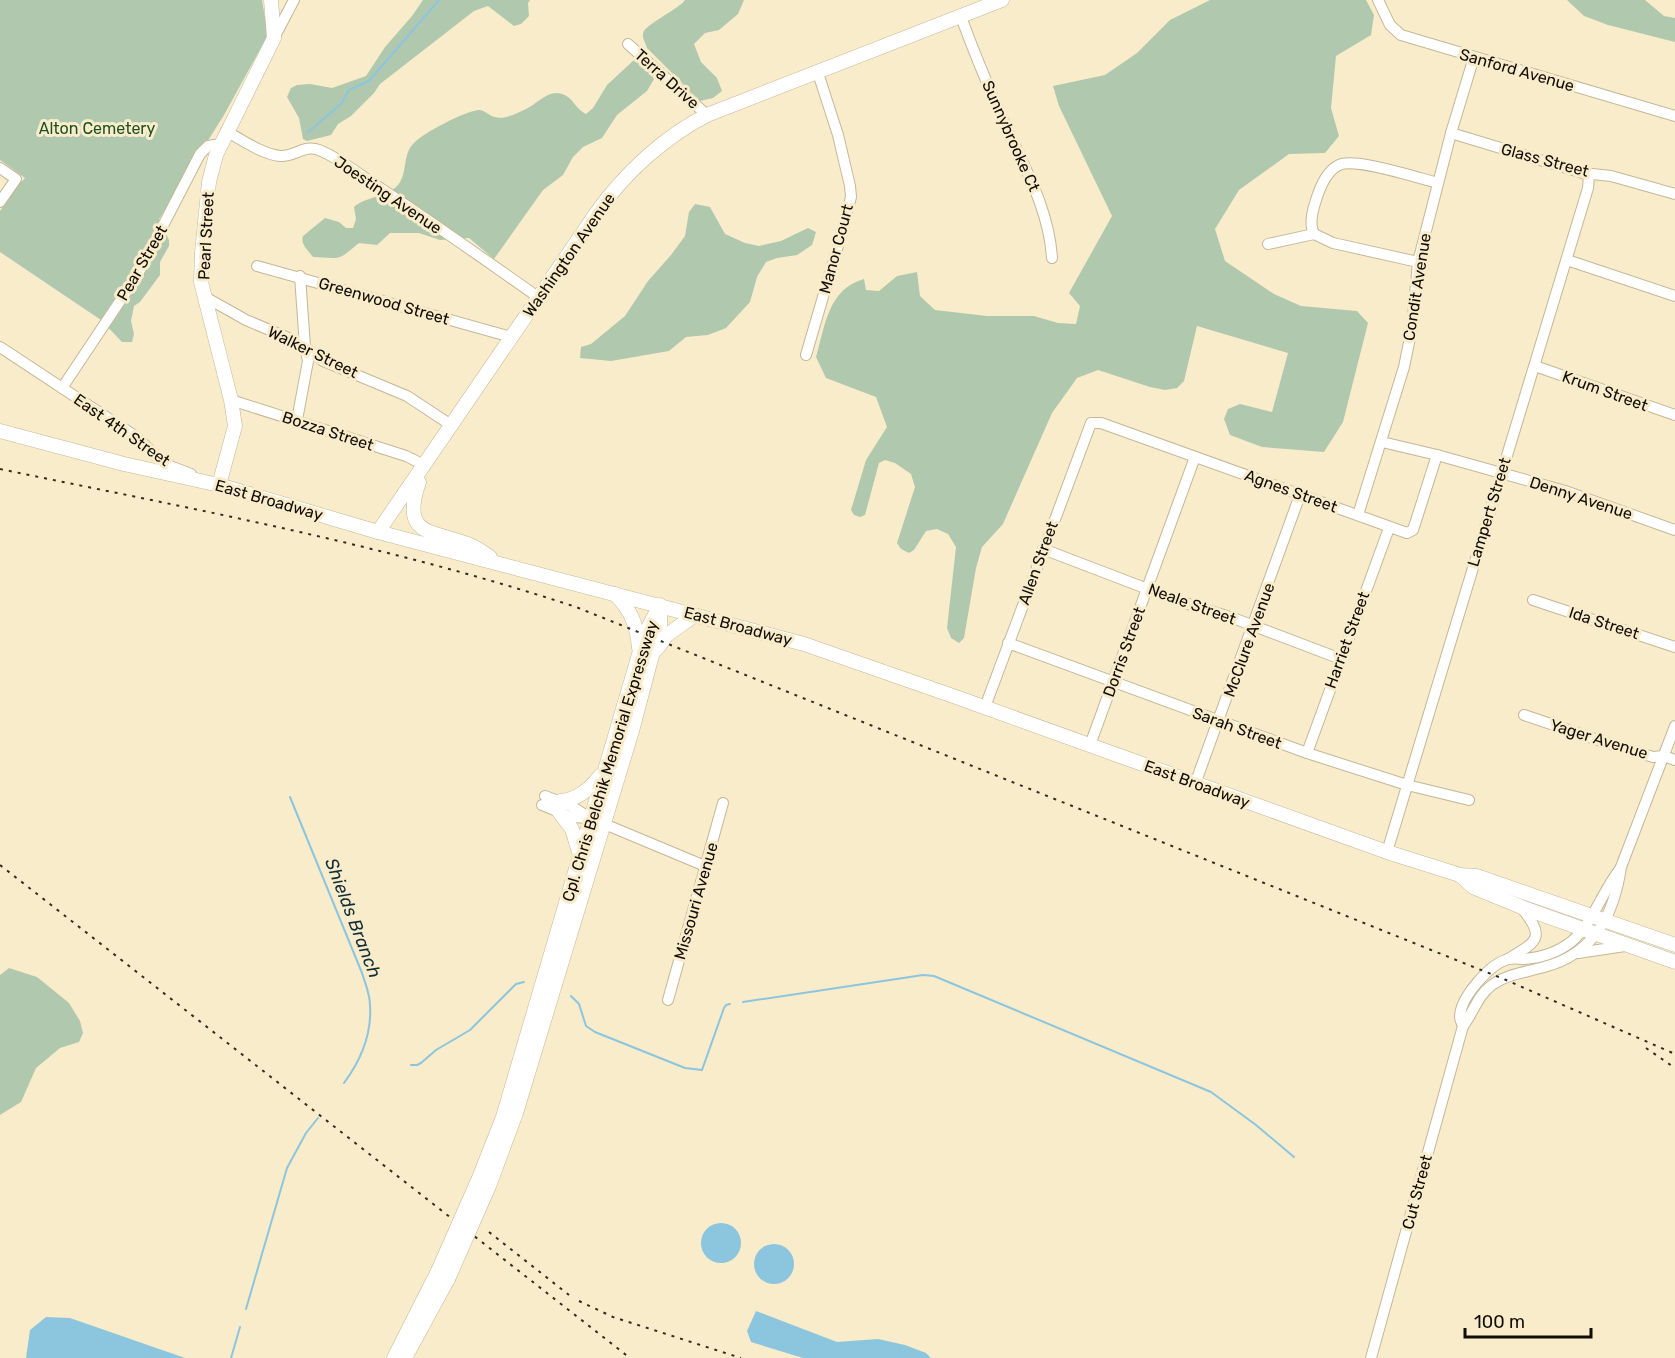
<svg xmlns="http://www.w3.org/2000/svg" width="1675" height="1358" font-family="Rubik,sans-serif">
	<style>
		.green { fill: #b0c9ae }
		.water { fill: #8cc5de }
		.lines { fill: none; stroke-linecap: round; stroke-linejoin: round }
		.stream { stroke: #8cc5de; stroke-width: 2 }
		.street-casing { stroke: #c4b797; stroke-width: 12 }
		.secondary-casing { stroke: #c4b797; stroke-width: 15 }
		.street { stroke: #fff; stroke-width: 10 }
		.secondary { stroke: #fff; stroke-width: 14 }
		.rail { stroke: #312c1f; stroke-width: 2; stroke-dasharray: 3 6; stroke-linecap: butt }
		.secondary-bridge-casing { stroke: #c4b797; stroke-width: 15; stroke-linecap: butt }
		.secondary-bridge { stroke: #fff; stroke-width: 14 }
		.labels { text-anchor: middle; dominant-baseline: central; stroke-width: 6; stroke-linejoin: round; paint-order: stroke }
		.street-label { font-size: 16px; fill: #100c03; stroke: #f9eccb }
		.park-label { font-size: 16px; fill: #1d521e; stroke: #f9eccb }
		.water-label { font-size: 18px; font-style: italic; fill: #112d39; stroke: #f9eccb }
	</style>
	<rect width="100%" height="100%" fill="#f9eccb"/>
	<g class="green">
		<path d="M0,0H262L268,35L224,115L159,219L169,240V246L160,262V275L140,302L134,306L131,321L134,334L132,342H122L101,320L0,252V211L18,185L25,178L0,160Z"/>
		<path d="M423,0H530L528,3L529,16L521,24L514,26L488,6L474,11L380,84L374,93L351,116L338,124L331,135L307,141L303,139L299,118L287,97L291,88L297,85L310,84L332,88L366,76L385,47L412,16Z"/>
		<path d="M685,0H744L738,14L719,30L705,33L694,44L701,62L717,78L722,91L713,98L700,101L647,48C646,44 642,38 643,34C643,25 678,10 685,0Z"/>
		<path d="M1210,0H1366L1374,15L1371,35L1336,56L1331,108L1339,136L1325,153L1289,154L1239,190L1215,229L1225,261L1274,294L1301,306L1357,311L1368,323L1343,422L1324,452L1262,447L1230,435L1224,419L1228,409L1240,404L1272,412L1288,353L1197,326L1184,381L1177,388L1165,390L1150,387L1098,370L1077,378L1052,413L1003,524L982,547L976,568L964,638L959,643L951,638L947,628L956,547L948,534L937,529L926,531L914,550L909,553L901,549L897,543L915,487L911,474L895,463L885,460L879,463L865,515L860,517L854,515L851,510L866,460L887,427L876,397L826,378L816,357C825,326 828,289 864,279L866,290L879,291L897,276L917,272L920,296L935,310L987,316H1034L1058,323L1076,324L1080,306L1069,293L1112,216L1059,106L1053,86L1105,75L1137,53L1170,20Z"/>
		<path d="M1567,0H1645L1664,16L1675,18V42L1608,25L1584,16Z"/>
		<path d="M634,60L642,62L654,79L647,91L617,115L602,138L583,147L573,157L563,175L543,190L494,259L469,238L440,240L419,233H390L377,245L359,243C352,248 343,259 333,258C326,258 320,257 313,257C308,250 300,244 303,236L325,218L339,222L346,228H353L356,219L354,207C366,196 386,198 398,185C408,173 402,154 414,143C423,133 465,111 479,110C485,110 489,116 495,117C505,120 517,113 526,109C537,104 548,89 562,94C573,97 576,110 586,114L593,108L607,85Z"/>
		<path d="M695,204L710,207L725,234L745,243L759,246L781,241L808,228L816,232L812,245L797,255L777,258L766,262L757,277L750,302L726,328L708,335L686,337L669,351L611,361L580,358L581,347L591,344L625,316L648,281L671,255L685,236L689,212Z"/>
		<path d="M9,968L37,977L69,1003L80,1021L83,1033L79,1042L60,1048L36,1068L21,1102L0,1115V975Z"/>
	</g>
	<g class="water">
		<circle cx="721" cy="1243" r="20"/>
		<circle cx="774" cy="1264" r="20"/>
		<path d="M756,1311L837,1342L878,1339L905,1345L926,1353L931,1358H803L751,1342L747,1331Z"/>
		<path d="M46,1317L70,1318L185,1358H26L30,1330Z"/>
	</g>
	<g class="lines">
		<g class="stream">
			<path d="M308,132L341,104L349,90L369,81L439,0"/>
			<path d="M290,797L362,973C365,983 370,994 370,1005C372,1034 361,1060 344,1083"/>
			<path d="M571,996L579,1004L586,1026L595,1032L685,1068L702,1070L724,1008L726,1005L730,1004"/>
			<path d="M743,1002L923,975L934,976L1211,1092L1256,1125L1294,1157"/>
			<path d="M411,1065H417L421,1063L436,1050L470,1030L516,984L524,982"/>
			<path d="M246,1309L287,1168L306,1133L318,1118"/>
			<path d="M231,1358L240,1327"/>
		</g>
		<g class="street-casing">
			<g id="street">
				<path d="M1378,0L1390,25L1401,35L1675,116"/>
				<path d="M961,17C974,52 988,86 1003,120C1023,165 1049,208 1052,258"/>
				<path d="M274,38L294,0"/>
				<path d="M628,44L707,115"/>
				<path d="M226,131C242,140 262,154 280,156C295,157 304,144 319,150C339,158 359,174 377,186C432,222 485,260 538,297"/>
				<path d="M1451,133L1583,173L1611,176L1675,194"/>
				<path d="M0,168L16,179L0,202"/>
				<path d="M1314,234C1308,222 1314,206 1318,194C1322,183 1328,170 1339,165C1355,157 1418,178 1438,183"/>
				<path d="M1268,244L1314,234L1333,243L1418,262"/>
				<path d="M1567,260L1675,296"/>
				<path d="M257,266L511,337"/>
				<path d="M205,297L246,320L298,342L323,361L407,396L451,425"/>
				<path d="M0,347L135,436L165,464L191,474"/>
				<path d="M806,355L842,232L851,197L850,186L838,135L818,73"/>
				<path d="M1535,366L1675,415"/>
				<path d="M62,388L138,274L200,154L208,146L221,144"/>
				<path d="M231,400L406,456L424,465"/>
				<path d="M297,420L308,361L305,347L300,276"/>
				<path d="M1382,442L1437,455L1565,491L1675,530"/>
				<path d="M1358,515L1404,367L1412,328L1418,262L1451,133L1474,57"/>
				<path d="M1043,549L1179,601L1233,618L1341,659"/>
				<path d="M1533,600L1675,647"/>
				<path d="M1008,643L1307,753L1407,785L1469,800"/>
				<path d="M985,707L1091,423H1101L1407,533L1413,530L1437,455"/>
				<path d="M1524,715L1607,743L1653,757L1664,756L1675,760"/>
				<path d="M1090,745L1195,457"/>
				<path d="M1307,753L1389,528"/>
				<path d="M1195,784L1300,495"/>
				<path d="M545,796L571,806L590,818L705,866"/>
				<path d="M542,805L571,817L590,818"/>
				<path d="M1387,852L1588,188L1589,176L1584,173"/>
				<path d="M1578,953L1625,946"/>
				<path d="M1508,959C1538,941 1546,938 1521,907"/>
				<path d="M668,1000L723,803"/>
				<path d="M1463,1026C1462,1023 1460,1020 1460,1017C1460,998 1490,963 1509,959C1514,958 1519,959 1523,959C1540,958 1558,952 1571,942C1593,923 1602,892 1620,869"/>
				<path d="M1371,1358L1463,1026C1474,1012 1477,996 1492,985C1507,974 1527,972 1544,967C1594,954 1614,915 1621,867L1675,726"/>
			</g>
		</g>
		<g class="secondary-casing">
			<g id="secondary">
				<path d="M0,431L124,464L219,485L378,532L804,644L956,697L1387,852L1460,875L1477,876L1675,945"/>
				<path d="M419,482C400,537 432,530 470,545C477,548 484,553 490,557"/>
				<path d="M219,485L235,426L231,400L201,282L202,253L209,182L216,155L274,38L271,0"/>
				<path d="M378,532L597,212C625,173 664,137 707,115L1002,0"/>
				<path d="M615,594C631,610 637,625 639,648"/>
				<path d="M657,649L667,635L695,615"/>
				<path d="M560,801C578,800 590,789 600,776"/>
				<path d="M559,812L572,829L579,852"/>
				<path d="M1460,875L1473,887L1524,908L1675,962"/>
				<path d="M479,1178L503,1117L645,634L659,607"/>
				<path d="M489,1186L516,1113L632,731L660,625V605"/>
				<path d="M394,1358L438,1271"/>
				<path d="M405,1358L448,1279"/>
			</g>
		</g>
		<use href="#street" class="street"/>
		<use href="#secondary" class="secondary"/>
		<g class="rail">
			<path d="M0,469C193,509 388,545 576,607L1506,980L1675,1054"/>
			<path d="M0,865L630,1358"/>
			<path d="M1646,1048L1675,1068"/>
			<path d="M489,1232L569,1295"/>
			<path d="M579,1301L613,1317L741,1358"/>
		</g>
		<g class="secondary-bridge-casing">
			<g id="secondary-bridge">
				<path d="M438,1271L479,1178"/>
				<path d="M448,1279L489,1186"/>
			</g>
		</g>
		<use href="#secondary-bridge" class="secondary-bridge"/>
	</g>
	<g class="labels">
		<g class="street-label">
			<text transform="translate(1517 70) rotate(16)">Sanford Avenue</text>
			<text transform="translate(667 79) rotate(42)">Terra Drive</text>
			<text transform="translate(1011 136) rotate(66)">Sunnybrooke Ct</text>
			<text transform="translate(1545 160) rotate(15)">Glass Street</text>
			<text transform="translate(388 195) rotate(34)">Joesting Avenue</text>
			<text transform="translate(206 236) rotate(-87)">Pearl Street</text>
			<text transform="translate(836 249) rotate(-75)">Manor Court</text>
			<text transform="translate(569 255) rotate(-55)">Washington Avenue</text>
			<text transform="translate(142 263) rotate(-60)">Pear Street</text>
			<text transform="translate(1417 287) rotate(-81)">Condit Avenue</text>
			<text transform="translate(384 301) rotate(16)">Greenwood Street</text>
			<text transform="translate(313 352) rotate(26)">Walker Street</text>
			<text transform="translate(1605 391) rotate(20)">Krum Street</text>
			<text transform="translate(122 430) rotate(35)">East 4th Street</text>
			<text transform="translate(328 431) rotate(18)">Bozza Street</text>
			<text transform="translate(1291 491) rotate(20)">Agnes Street</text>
			<text transform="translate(1581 498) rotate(18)">Denny Avenue</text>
			<text transform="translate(269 500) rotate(16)">East Broadway</text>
			<text transform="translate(1489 512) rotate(-73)">Lampert Street</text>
			<text transform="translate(1038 563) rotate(-70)">Allen Street</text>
			<text transform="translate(1192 604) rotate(20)">Neale Street</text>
			<text transform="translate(1604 623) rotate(18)">Ida Street</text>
			<text transform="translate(738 626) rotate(15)">East Broadway</text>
			<text transform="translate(1249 640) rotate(-70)">McClure Avenue</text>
			<text transform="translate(1347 640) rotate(-70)">Harriet Street</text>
			<text transform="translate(1124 652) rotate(-70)">Dorris Street</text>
			<text transform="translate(1237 728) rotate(20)">Sarah Street</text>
			<text transform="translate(1599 739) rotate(17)">Yager Avenue</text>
			<text transform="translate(610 761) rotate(-73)">Cpl. Chris Belchik Memorial Expressway</text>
			<text transform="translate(1197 784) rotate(20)">East Broadway</text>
			<text transform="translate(696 901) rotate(-74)">Missouri Avenue</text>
			<text transform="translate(1417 1192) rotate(-75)">Cut Street</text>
		</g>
		<g class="park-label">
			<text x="97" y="128">Alton Cemetery</text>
		</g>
		<g class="water-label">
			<text transform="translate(353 918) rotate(69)">Shields Branch</text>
		</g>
	</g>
	<path d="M1465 1328v9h126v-9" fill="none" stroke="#100c03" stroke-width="3"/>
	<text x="1474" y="1328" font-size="18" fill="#100c03" stroke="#f9eccb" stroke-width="4.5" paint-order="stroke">100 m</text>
</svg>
